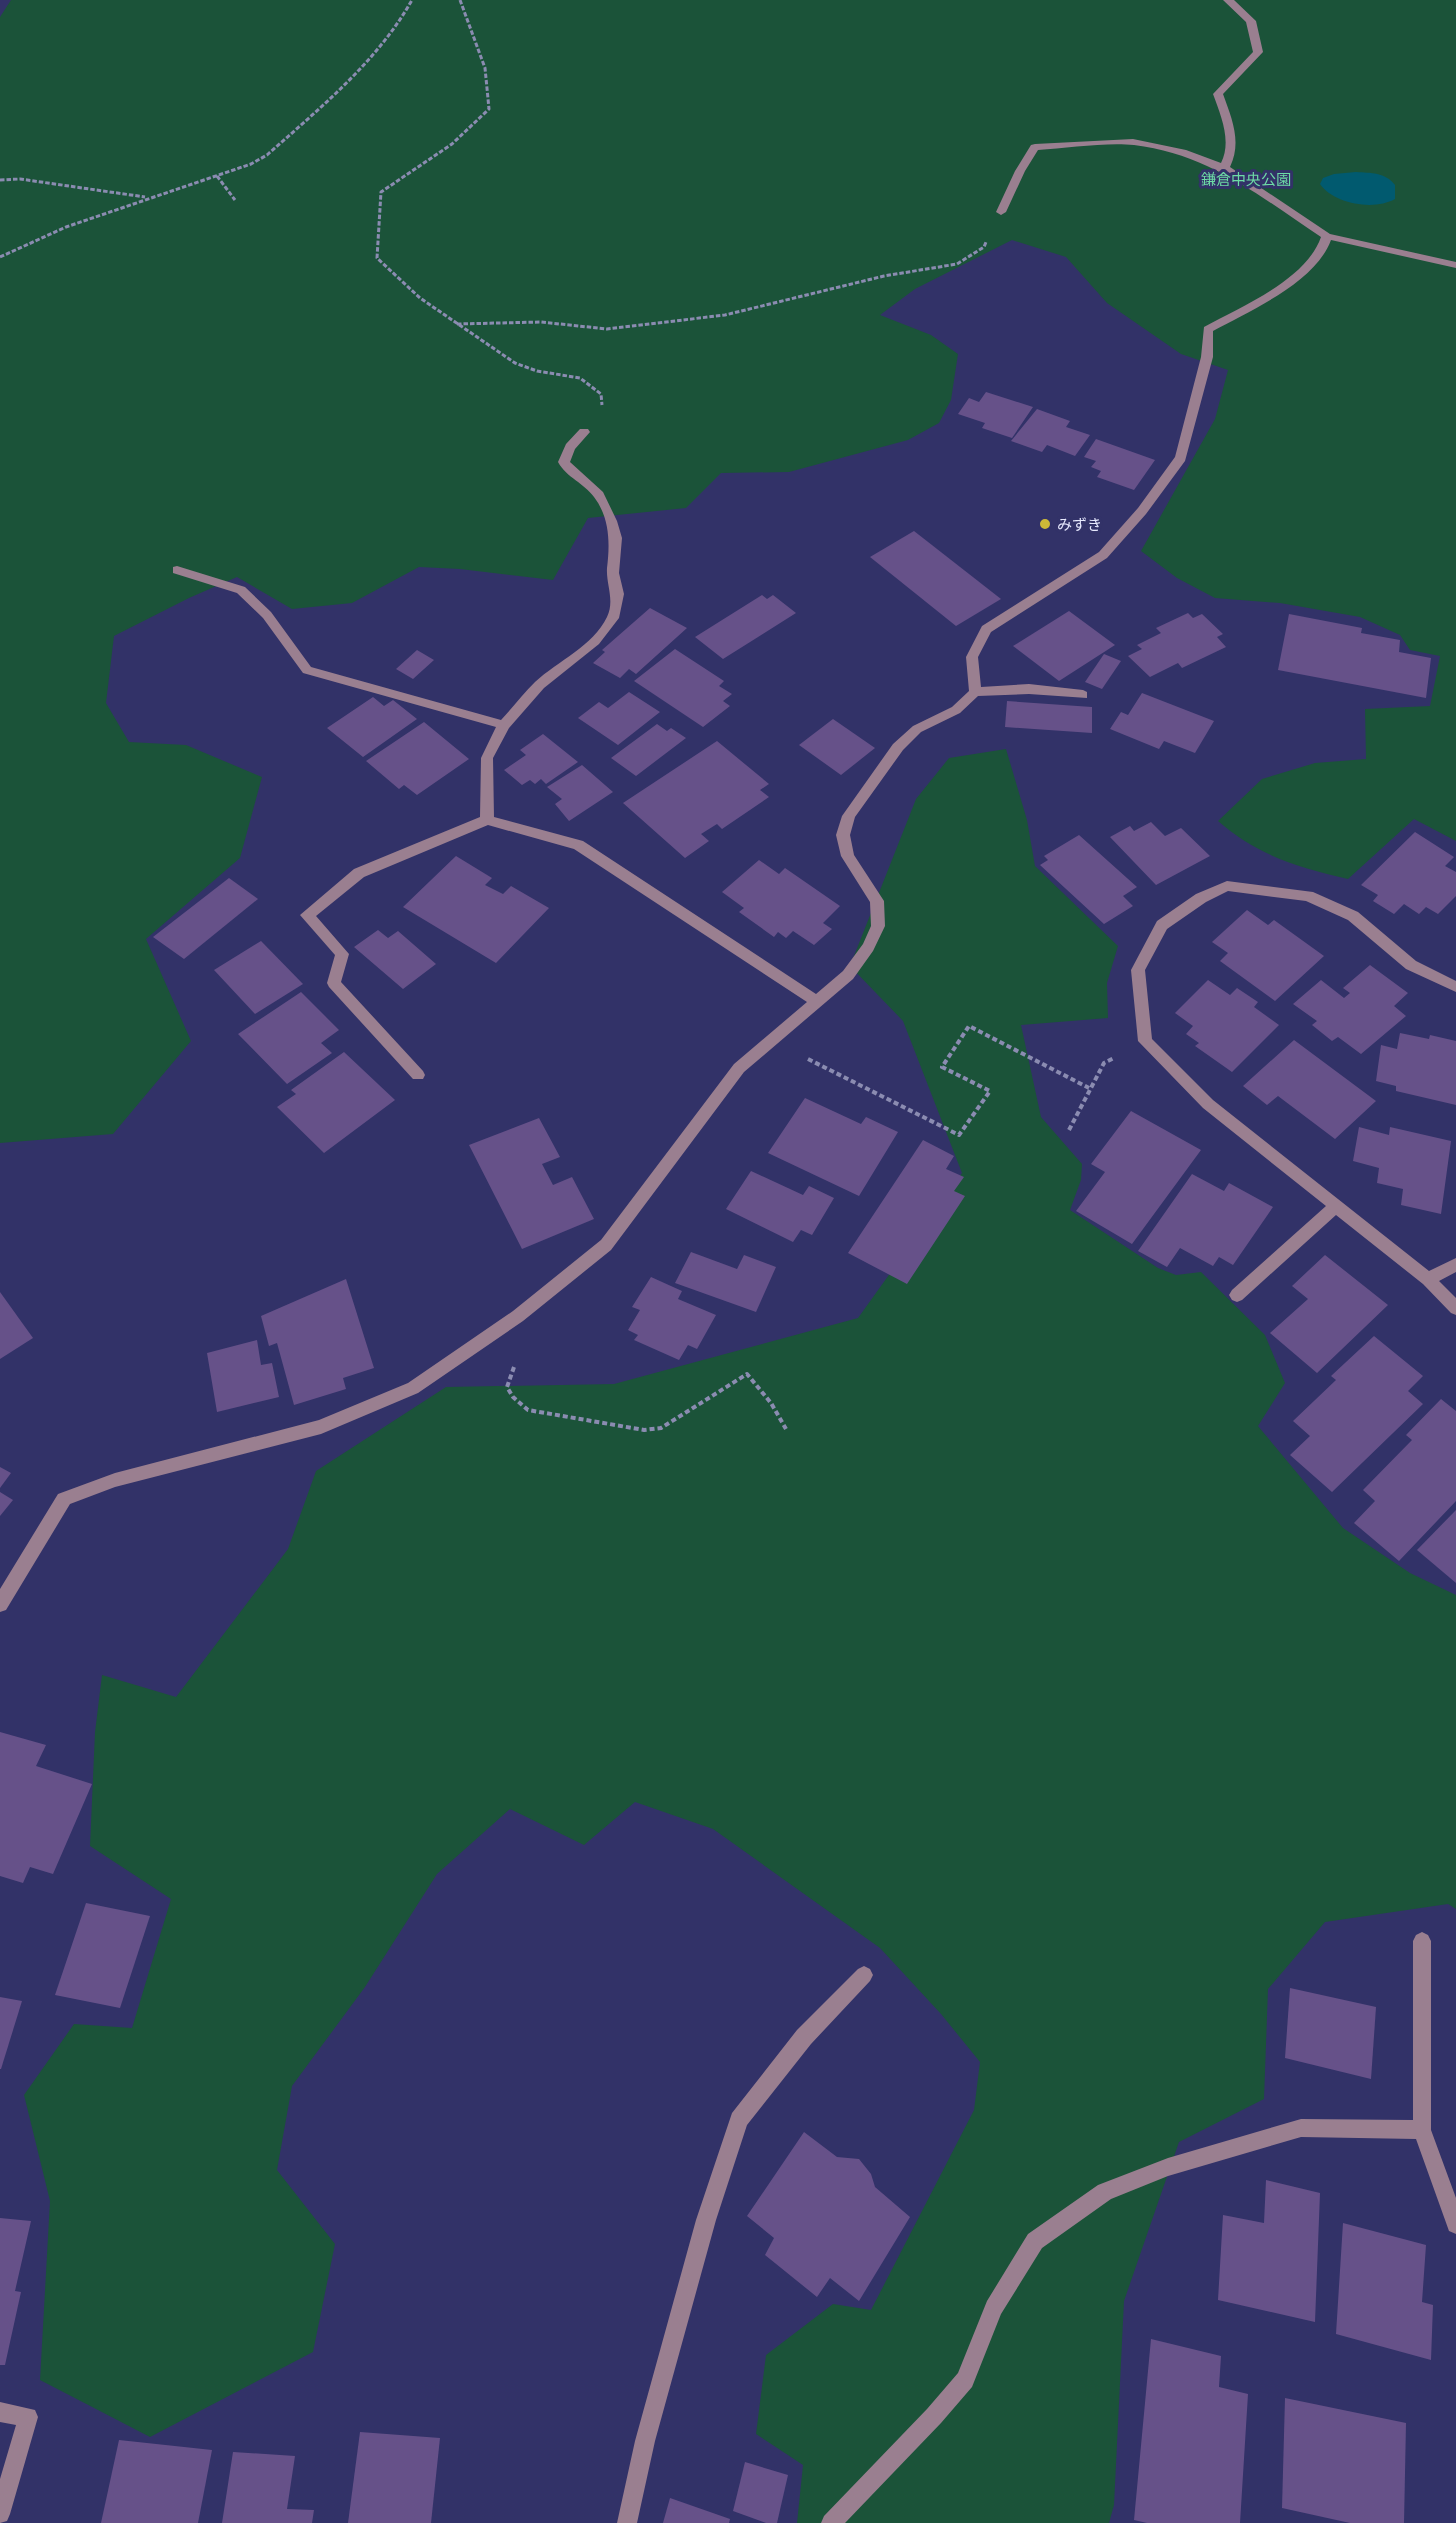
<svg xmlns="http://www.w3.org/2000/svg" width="1456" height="2523" font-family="Helvetica,'Noto Sans JP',sans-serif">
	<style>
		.green { fill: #1b5339 }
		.water { fill: #015a6f }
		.building { fill: #665189 }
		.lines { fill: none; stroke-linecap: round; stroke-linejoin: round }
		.path-far1 { stroke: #8b8cb1; stroke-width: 3; stroke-dasharray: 4.5 2; stroke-linecap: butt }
		.path { stroke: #8b8cb1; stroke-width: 4; stroke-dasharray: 5 3; stroke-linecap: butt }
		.minor { fill: #9a7f90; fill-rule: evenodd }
		.poi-dot { fill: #cdb938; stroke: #323268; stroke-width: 2 }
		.labels { text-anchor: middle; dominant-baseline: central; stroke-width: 6; stroke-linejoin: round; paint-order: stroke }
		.far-park-label { font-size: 15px; fill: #6ddba5; stroke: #323268 }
		.far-poi-label { font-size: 15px; fill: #e6e8fd; stroke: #323268; text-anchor: start }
	</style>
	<rect width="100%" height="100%" fill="#323268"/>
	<g class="green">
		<path d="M11,0H1456V841L1414,819L1348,879C1298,867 1258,856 1218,821L1262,779L1315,763L1366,759L1365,709L1430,706L1440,656L1410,650L1400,635L1360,617L1280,603L1215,598L1177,578L1141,551L1215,419L1228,370L1181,354L1107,303L1066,257L1012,240L915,289L880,315L931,335L958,354L951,400L939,423L908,440L789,472L721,473L686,508L588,518L553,580L460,569L419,567L352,603L292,609L237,577L189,598L114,636L106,703L129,742L186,745L262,777L240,858L146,939L191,1041L113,1134L0,1143V17Z"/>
		<path d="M1006,749L1027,820L1035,866L1118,946L1107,983L1108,1018L1021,1025L1041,1117L1082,1164L1081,1180L1070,1210L1158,1268L1176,1275L1201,1272L1265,1335L1285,1383L1258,1426L1343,1528L1410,1573L1456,1595V1909L1448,1904L1325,1922L1268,1989L1264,2099L1179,2142L1124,2301L1114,2505L1109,2523H797L803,2465L756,2434L766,2355L833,2304L871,2310L974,2110L980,2062L941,2014L880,1948L713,1829L635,1802L584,1845L510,1809L437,1874L365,1987L292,2086L277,2170L335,2244L313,2352L150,2437L40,2380L50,2201L24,2095L74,2024L132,2028L171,1899L90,1846L95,1732L102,1675L176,1697L288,1549L316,1471L446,1387L614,1384L858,1318L962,1173L903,1021L850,966L916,799L949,758Z"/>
	</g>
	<path class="water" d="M1356,172C1371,173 1385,172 1395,185V199C1374,211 1334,204 1320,184L1323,178L1334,174Z"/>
	<g class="building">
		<path d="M986,392L1033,407L1012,438L982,428L985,423L958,414L969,398L979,402Z"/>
		<path d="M1037,409L1070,421L1066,427L1090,435L1075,456L1047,445L1042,452L1011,441Z"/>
		<path d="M1096,439L1155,460L1134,490L1097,477L1101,471L1091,467L1096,461L1084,457Z"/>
		<path d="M914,531L1001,599L956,626L870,557Z"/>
		<path d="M762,595L767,599L773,595L796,613L723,659L695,637Z"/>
		<path d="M650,608L687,628L636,674L629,669L620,678L593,663L605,652L602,650Z"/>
		<path d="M1069,611L1115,645L1059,681L1013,646Z"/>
		<path d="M1188,613L1193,618L1202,614L1223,634L1217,637L1226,647L1182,668L1178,663L1150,677L1128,656L1142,649L1137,645L1161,633L1156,628Z"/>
		<path d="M1289,614L1362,628L1361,633L1400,640L1399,652L1431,658L1426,698L1278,670Z"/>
		<path d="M675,649L724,681L719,686L732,694L723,701L730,706L703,727L634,681Z"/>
		<path d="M417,650L434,660L413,679L396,669Z"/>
		<path d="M1104,654L1121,661L1102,689L1085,682Z"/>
		<path d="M629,692L660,712L618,745L578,718L599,702L608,708Z"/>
		<path d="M1142,693L1214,721L1195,753L1164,741L1159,749L1110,729L1121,712L1128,715Z"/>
		<path d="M373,697L384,706L393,700L417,719L363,757L327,728Z"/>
		<path d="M1007,701L1092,707V733L1005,727Z"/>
		<path d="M833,719L875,748L841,775L799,745Z"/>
		<path d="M424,722L469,759L417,795L404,785L399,789L366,761Z"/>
		<path d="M657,724L667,731L671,728L686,738L636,776L611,758Z"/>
		<path d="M543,734L578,762L546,784L541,779L535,784L530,780L522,785L504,770L526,755L520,750Z"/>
		<path d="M717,741L769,784L760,790L769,797L722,829L717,824L701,834L709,841L685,858L623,803Z"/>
		<path d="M582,765L613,792L569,821L555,804L562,799L547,787Z"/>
		<path d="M1151,822L1165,836L1181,828L1210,856L1156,885L1110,837L1130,826L1134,831Z"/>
		<path d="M1415,832L1454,857L1445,866L1456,872V896L1438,914L1426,907L1419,914L1404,904L1394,914L1373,901L1378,895L1361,885Z"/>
		<path d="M1079,835L1137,887L1123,896L1133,906L1104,924L1040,865L1048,860L1044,856Z"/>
		<path d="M456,856L492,878L485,885L503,894L511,886L549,908L496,963L403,907Z"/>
		<path d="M759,860L779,874L785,868L840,906L823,923L832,929L814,945L793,931L786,938L778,932L774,937L739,912L744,908L722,892Z"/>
		<path d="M229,878L258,899L184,959L153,937Z"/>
		<path d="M1247,910L1268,925L1274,920L1324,956L1275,1001L1220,961L1228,953L1212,942Z"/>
		<path d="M378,930L388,938L398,931L436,964L403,989L354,947Z"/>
		<path d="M261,941L303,984L255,1014L214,970Z"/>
		<path d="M1370,965L1408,993L1394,1006L1406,1016L1361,1054L1338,1037L1332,1041L1312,1025L1317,1021L1293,1004L1321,980L1344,998L1350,993L1343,988Z"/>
		<path d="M1208,980L1230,995L1237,988L1258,1002L1254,1007L1279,1025L1232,1072L1195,1046L1199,1043L1186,1034L1193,1026L1175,1013Z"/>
		<path d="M301,992L339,1030L321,1043L332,1053L287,1084L238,1034Z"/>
		<path d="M1400,1033L1429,1039L1430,1035L1456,1041V1105L1396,1091V1086L1376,1081L1381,1045L1397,1049Z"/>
		<path d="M1294,1040L1376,1101L1335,1139L1278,1096L1267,1105L1243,1086Z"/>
		<path d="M344,1052L395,1100L324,1153L277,1107L296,1094L291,1090Z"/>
		<path d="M805,1098L861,1124L866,1117L898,1132L859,1196L768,1153Z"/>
		<path d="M1131,1111L1201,1150L1132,1244L1076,1211L1105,1172L1091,1164Z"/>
		<path d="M539,1118L560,1157L542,1164L553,1185L572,1177L594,1219L522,1249L469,1145Z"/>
		<path d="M1359,1127L1389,1135L1390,1127L1451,1141L1441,1214L1401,1205L1403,1189L1377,1183L1379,1168L1353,1161Z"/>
		<path d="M923,1140L954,1156L946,1169L964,1177L954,1191L965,1196L907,1284L848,1253Z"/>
		<path d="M751,1171L803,1195L809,1186L834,1198L812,1235L801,1230L793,1242L726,1209Z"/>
		<path d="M1192,1174L1224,1191L1229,1183L1273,1207L1233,1265L1219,1257L1213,1266L1180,1248L1167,1267L1138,1251Z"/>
		<path d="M691,1252L737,1269L744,1255L776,1267L756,1312L675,1283Z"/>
		<path d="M1325,1255L1388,1305L1317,1373L1270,1333L1308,1299L1292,1286Z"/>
		<path d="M651,1277L682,1291L678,1299L716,1315L697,1349L688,1345L679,1360L634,1340L638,1335L628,1330L640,1310L632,1307Z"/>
		<path d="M346,1279L374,1368L343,1378L346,1389L294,1405L277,1343L269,1346L261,1316Z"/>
		<path d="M0,1292L33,1338L0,1359Z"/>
		<path d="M1374,1336L1423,1376L1408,1391L1423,1404L1332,1492L1290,1455L1310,1436L1293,1421L1336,1380L1331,1376Z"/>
		<path d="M257,1340L261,1365L272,1363L279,1397L217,1412L207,1353Z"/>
		<path d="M1441,1399L1456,1411V1501L1399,1561L1354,1523L1375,1501L1363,1490L1412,1440L1406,1435Z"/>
		<path d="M0,1467L11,1473L0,1488Z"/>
		<path d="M0,1492L13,1500L0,1516Z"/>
		<path d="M1456,1510V1583L1417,1550Z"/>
		<path d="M0,1732L46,1745L36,1766L92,1784L53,1874L30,1867L23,1883L0,1876Z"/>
		<path d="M86,1903L150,1916L120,2008L55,1995Z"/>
		<path d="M1290,1988L1376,2007L1371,2079L1285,2058Z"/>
		<path d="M0,1997L22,2001L1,2069H0Z"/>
		<path d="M804,2132L837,2157L859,2159L871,2174L875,2187L910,2217L859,2301L830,2278L817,2297L765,2255L774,2238L747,2216Z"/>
		<path d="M1266,2180L1320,2193L1315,2322L1218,2300L1223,2215L1264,2223Z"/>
		<path d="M0,2218L31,2221L15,2291L21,2292L5,2365H0Z"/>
		<path d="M1343,2223L1426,2245L1422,2302L1433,2305L1431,2360L1336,2334Z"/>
		<path d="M1151,2339L1221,2356L1219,2387L1248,2394L1240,2523H1147L1134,2520Z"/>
		<path d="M1285,2398L1406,2423L1404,2523H1350L1282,2508Z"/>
		<path d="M360,2432L440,2438L431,2523H348Z"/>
		<path d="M119,2440L212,2450L198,2523H101Z"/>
		<path d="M233,2452L295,2456L287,2509L314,2510L312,2523H222Z"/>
		<path d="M745,2462L788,2475L777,2523H766L733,2511Z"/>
		<path d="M670,2498L730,2519L729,2523H663Z"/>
	</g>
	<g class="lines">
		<g class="path-far1">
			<path d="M460,0L485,68L489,109L452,144L381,192L377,258L420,298L515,363L537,371L580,378L601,394L602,405"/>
			<path d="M217,176L235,200"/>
			<path d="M0,180L20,179L145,197"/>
			<path d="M0,257L66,227L251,164L267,155C320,108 377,62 412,0"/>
			<path d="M457,324L541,322L607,329L725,315L884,276L957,264L984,247L986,242"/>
		</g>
		<g class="path">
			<path d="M808,1059L959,1135L990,1091L942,1067L969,1026L1089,1088"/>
			<path d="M1069,1130L1104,1063L1114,1058"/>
			<path d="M514,1367L507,1387L513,1397L528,1410L644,1430L661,1428L747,1374L771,1403L786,1429"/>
		</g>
		<g class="minor">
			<path d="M1223,0H1234L1256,21L1263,52L1223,94C1232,119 1242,142 1230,167L1330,234L1456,262V268L1331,240C1315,283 1251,310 1213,331V357L1185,461L1146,514L1107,558L991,632L978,657L981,687L1029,684L1083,690L1087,692V698L1029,694L978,696L960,713L921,732L903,750L855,817L850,835L854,855L884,901L885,926L873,951L853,979L744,1072L611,1250L523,1321L418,1393L321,1434L115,1487L70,1504L6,1610L0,1612V1589L58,1494L115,1473L319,1420L408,1383L513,1311L601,1240L734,1064L807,1002L574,849L488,825L364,877L316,916L349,954L341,982L423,1071L425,1075L423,1079H413L329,987L327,983L335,955L300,915L354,869L480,817L481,758L496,727L303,673L263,618L237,593L173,573V567L177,566L245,587L271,612L311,667L501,720C513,707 523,694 535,682C558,661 593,646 607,617C615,600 606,585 607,568C610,544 610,518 594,497C584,483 567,478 558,462L566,444L580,429H588L590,432L575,449L570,462L603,492L617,521L622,538L619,573L624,594L619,618L599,644L544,688L509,728L493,758L494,817L583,841L816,994L843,971L863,944L871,926L870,902L841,856L836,835L842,816L893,744L913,726L952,707L969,691L966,657L982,626L1099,552L1138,508L1175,457L1201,357L1204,327C1242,306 1306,280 1321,237C1261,197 1209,154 1134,145C1107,142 1067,148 1038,150L1025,171L1006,212L1001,215L996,212L1015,171L1031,145L1035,144L1133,139L1186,150L1221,163C1232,141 1221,116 1213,94L1253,52L1246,22Z"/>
			<path d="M1227,881L1313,892L1358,912L1416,961L1456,981V992L1406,969L1348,920L1306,901L1228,891L1206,902L1167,929L1145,970L1152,1039L1213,1100L1429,1271L1456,1258V1272L1439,1281L1456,1298V1315L1451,1313L1423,1284L1336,1215L1242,1300L1237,1302L1232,1300L1229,1295L1232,1290L1326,1206L1203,1108L1138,1041L1131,970L1157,921L1196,894Z"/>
			<path d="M1422,1932L1428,1935L1431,1941V2130L1456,2198V2234L1449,2231L1416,2139L1301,2137L1168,2176L1111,2199L1042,2248L1001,2314L972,2387L941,2423L845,2523H821L824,2516L927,2409L958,2373L987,2301L1028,2234L1098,2185L1168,2158L1301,2119L1413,2120V1941L1416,1935Z"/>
			<path d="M864,1966L870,1969L873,1975L870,1981L811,2044L747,2125L716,2220L655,2441L637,2523H617L635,2441L696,2220L732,2113L797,2030L858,1969Z"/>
			<path d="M0,2402L35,2410L38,2417L10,2514L7,2521L0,2523V2479L16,2425L0,2422Z"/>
		</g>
	</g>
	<circle class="poi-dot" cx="1045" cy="524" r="6"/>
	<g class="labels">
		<g class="far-park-label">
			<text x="1246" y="179">鎌倉中央公園</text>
		</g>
		<g class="far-poi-label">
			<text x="1057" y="524">みずき</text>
		</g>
	</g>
</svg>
